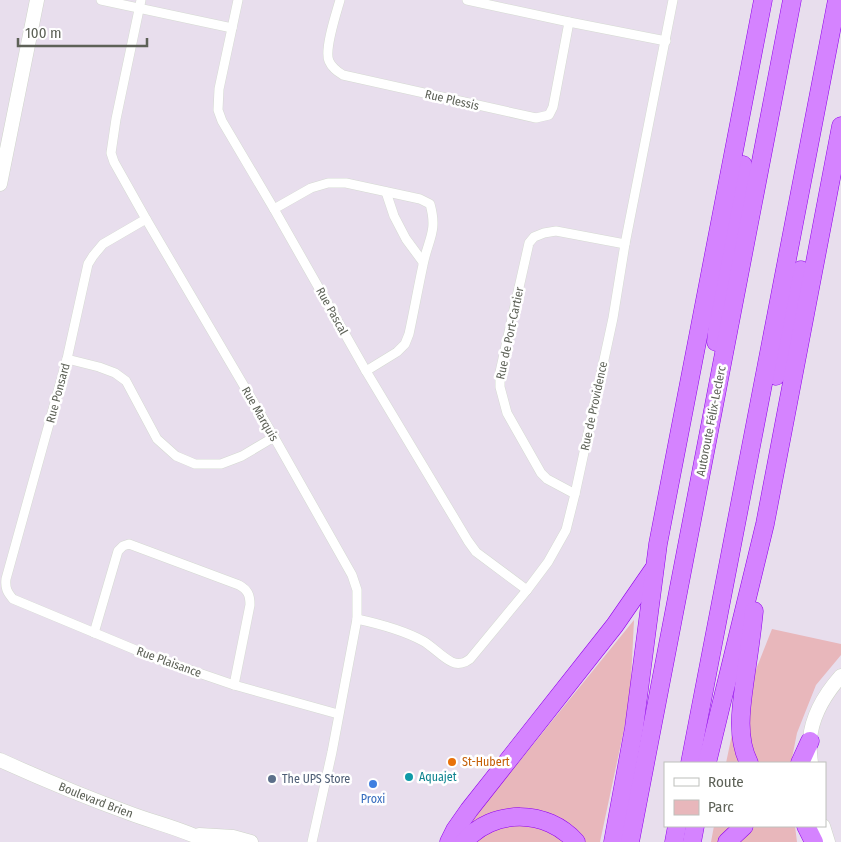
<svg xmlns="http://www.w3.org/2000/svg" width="841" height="842" font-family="'Fira Sans Condensed',sans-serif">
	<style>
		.green { fill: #e8b7bb }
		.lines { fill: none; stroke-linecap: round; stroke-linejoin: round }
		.street-casing { stroke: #d5dad2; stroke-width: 10 }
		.secondary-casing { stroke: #ced4c9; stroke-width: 15 }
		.highway-casing { stroke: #8e00eb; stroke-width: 19 }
		.street { stroke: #fff; stroke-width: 9 }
		.secondary { stroke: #fff; stroke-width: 14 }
		.highway { stroke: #d583ff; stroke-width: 18 }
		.food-dot { fill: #e8710a; stroke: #fff; stroke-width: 2 }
		.culture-dot { fill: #0f9aa8; stroke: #fff; stroke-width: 2 }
		.service-dot { fill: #5c6f8a; stroke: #fff; stroke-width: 2 }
		.shop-dot { fill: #3f7fe0; stroke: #fff; stroke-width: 2 }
		.labels { text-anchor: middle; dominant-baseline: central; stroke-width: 5; stroke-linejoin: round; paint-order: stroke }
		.street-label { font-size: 12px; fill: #5d6157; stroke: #fff }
		.food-label { font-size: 12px; fill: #c56008; stroke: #fff; text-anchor: start }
		.culture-label { font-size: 12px; fill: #0d838f; stroke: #fff; text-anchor: start }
		.service-label { font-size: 12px; fill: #4e5e75; stroke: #fff; text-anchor: start }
		.shop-label { font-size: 12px; fill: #366cbe; stroke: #fff }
	</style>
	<rect width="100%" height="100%" fill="#e8deed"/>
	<g class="green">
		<path d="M634,620L630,701L600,842H476L466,827Z"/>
		<path d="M772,629L841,644V655L816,685L797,733L791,763H726L734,725Z"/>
		<path d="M714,826H795L797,842H711Z"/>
	</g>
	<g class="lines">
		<g class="street-casing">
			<g id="street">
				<path d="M101,0L232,28"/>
				<path d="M141,0L116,119L111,153L114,162L146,219L274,437L352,575L357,590V619L332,752L312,842"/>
				<path d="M238,0L219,89L218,110L222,121L274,209L366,371L468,541L476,552L527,590"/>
				<path d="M340,0C336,14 324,50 329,61C332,68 337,71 343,75L536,118L549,115L553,107L569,22"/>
				<path d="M467,0L569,22L666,41"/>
				<path d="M386,192L394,216L406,239L423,262"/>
				<path d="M274,209L311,188L328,183H346L420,199L430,204C438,232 428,239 423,265C418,288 414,311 409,334L405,344L397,352L366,371"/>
				<path d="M146,219L103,244L93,256L88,264L67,359L6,579C5,588 7,592 13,599L155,658L234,685L338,714"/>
				<path d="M67,359L99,367L115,373L126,381L157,439L176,456L195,464H221L242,456L274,437"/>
				<path d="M575,494L547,479L541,473L507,413L500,387V372L529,243L534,237L544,233L556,231L625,244"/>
				<path d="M357,619C380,624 403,630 423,641C432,646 443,658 452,662C458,665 465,663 470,659L527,590L548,562L566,530L575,494L613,318L625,244L673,0"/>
				<path d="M94,633L118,551L123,546L129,544L239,585C248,590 250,595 250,605L234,685"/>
			</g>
		</g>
		<g class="secondary-casing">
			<g id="secondary">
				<path d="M0,184L37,0"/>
				<path id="s1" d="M0,760C42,779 85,797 129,813C155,823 183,829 208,842"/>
				<path d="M811,763C810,755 809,747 810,739C812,716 826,693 841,676"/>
				<path d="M823,826L828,842"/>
				<path d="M199,835L233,837L251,842"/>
			</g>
		</g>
		<g class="highway-casing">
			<g id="highway">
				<path d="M716,342L720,300L739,197L743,165"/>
				<path d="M776,376L801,270"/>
				<path d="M690,763L837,0"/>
				<path d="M707,763L765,524L841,126"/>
				<path d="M749,763C735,735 742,702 746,672C749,652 752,631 754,611"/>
				<path d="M800,763L810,741"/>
				<path d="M806,826L814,842"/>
				<path d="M449,842L455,830L469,810L615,625L653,570"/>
				<path d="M464,842C493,808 547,809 576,842"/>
				<path d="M613,842L634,728L658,544L763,0"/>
				<path d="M630,842L792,0"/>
				<path d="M674,842L677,826"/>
				<path d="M692,842L695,826"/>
				<path d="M727,842L744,826"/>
			</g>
		</g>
		<use href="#street" class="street"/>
		<use href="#secondary" class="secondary"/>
		<use href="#highway" class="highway"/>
	</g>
	<circle class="food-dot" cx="452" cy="762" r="5"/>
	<circle class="culture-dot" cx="409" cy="777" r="5"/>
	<circle class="service-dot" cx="272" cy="779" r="5"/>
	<circle class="shop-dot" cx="373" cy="784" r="5"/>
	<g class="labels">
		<g class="street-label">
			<text transform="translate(452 100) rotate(13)">Rue Plessis</text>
			<text transform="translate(332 311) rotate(61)">Rue Pascal</text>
			<text transform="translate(510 333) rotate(-78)">Rue de Port-Cartier</text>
			<text transform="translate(58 393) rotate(-75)">Rue Ponsard</text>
			<text transform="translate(594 406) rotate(-78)">Rue de Providence</text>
			<text transform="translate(260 414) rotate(60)">Rue Marquis</text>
			<text transform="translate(711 421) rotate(-79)">Autoroute Félix-Leclerc</text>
			<text transform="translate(169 662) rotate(20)">Rue Plaisance</text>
			<text stroke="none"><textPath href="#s1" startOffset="104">Boulevard Brien</textPath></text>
		</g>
		<g class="food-label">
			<text x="462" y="762">St-Hubert</text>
		</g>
		<g class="culture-label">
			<text x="419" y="777">Aquajet</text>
		</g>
		<g class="service-label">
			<text x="282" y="779">The UPS Store</text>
		</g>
		<g class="shop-label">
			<text x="373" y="799">Proxi</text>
		</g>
	</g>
	<rect x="664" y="762" width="162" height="65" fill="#ffffff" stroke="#bec0bc"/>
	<rect x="674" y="778" width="25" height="8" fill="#ffffff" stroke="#bec0bc"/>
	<text x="708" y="787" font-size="15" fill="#5d6157">Route</text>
	<rect x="674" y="800" width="25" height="15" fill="#e8b7bb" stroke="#bec0bc"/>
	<text x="708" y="812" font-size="15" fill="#5d6157">Parc</text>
	<path d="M18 38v8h129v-8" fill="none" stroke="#5d6157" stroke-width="2.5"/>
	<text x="25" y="38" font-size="15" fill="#5d6157" stroke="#ffffff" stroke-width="4" paint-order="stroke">100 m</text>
</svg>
